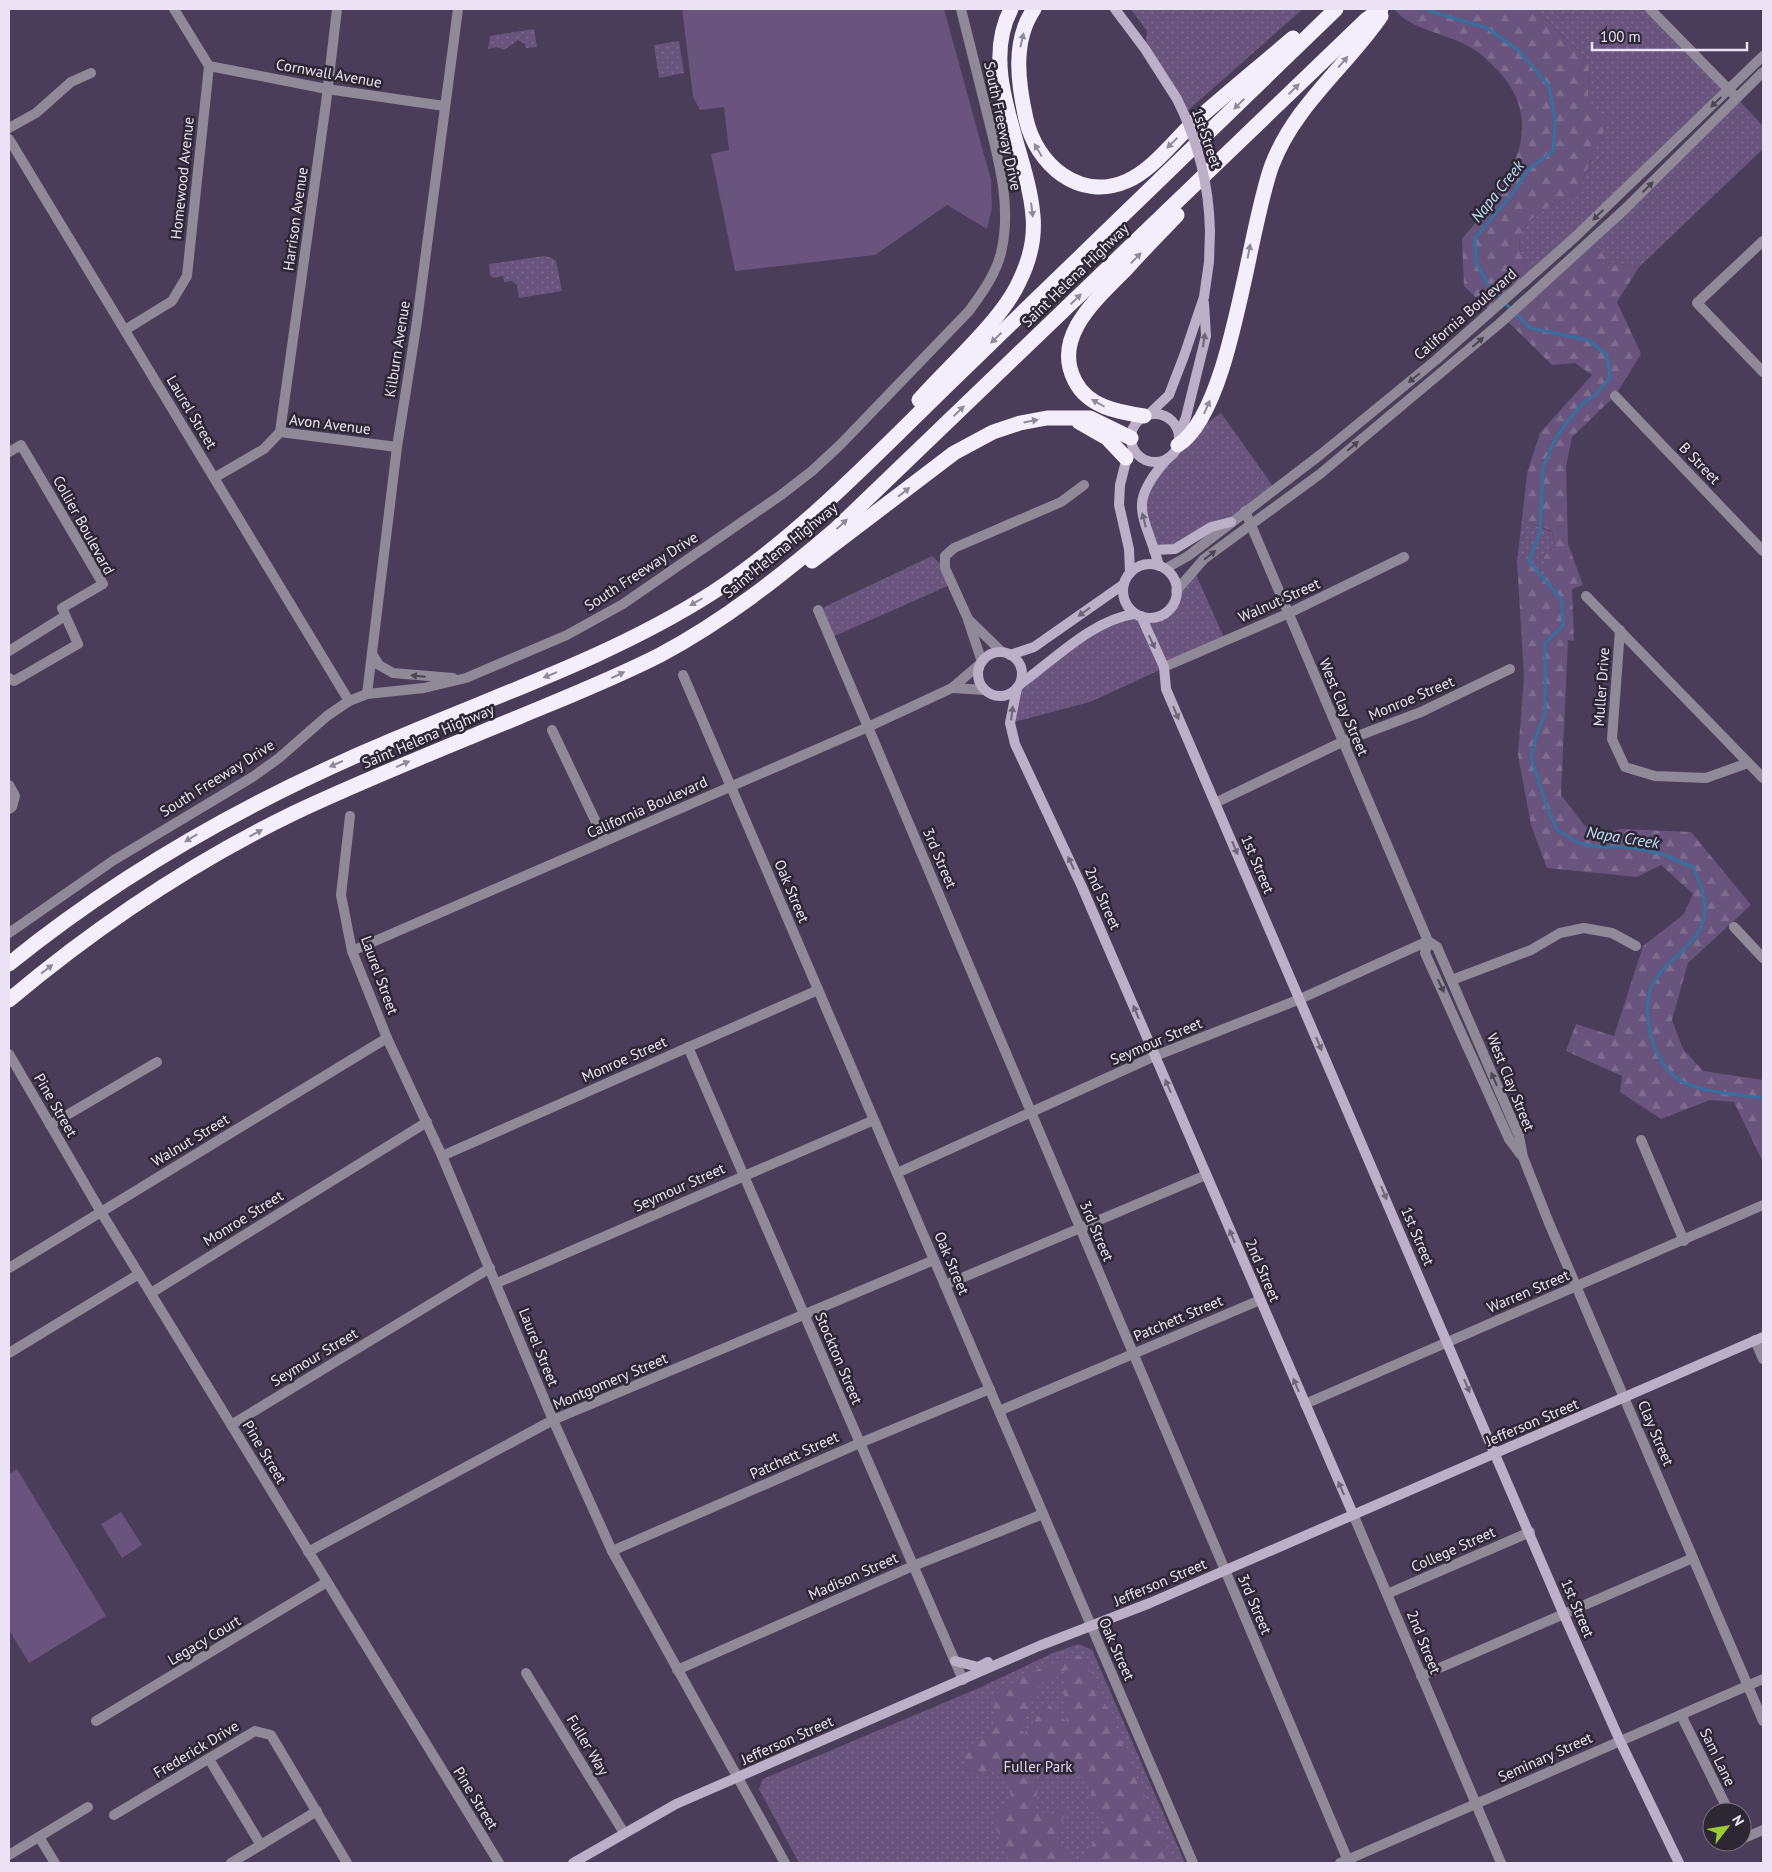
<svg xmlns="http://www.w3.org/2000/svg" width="1772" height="1872" font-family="'PT Sans',sans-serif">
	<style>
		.green { fill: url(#green-dots) }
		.forest { fill: url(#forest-firs); fill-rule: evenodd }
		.pitch { fill: #68547c }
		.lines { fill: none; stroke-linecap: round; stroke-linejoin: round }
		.stream { stroke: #3570a1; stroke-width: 3 }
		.minor { stroke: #908a98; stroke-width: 10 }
		.tertiary { stroke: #908a98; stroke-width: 10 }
		.secondary { stroke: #bbb0c7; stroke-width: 10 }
		.motorway { stroke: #f4eefc; stroke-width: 15 }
		.secondary-bridge { stroke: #bbb0c7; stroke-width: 10 }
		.oneway { fill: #908a98 }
		.oneway2 { fill: #4b4552 }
		.oneway3 { fill: #6d6576 }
		.labels { text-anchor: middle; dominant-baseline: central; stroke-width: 5; stroke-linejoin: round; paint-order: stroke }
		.street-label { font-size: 15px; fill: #ebe3f5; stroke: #2d2734 }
		.park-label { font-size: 15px; fill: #e4d3f7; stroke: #2d2734 }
		.water-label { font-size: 16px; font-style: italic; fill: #c2e1fd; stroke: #2d2734 }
	</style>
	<defs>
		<pattern id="green-dots" width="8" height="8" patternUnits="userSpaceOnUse" patternTransform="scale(1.25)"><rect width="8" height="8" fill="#68547c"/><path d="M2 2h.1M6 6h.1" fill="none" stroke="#7e6c8f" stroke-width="1.8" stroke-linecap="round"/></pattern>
		<pattern id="forest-firs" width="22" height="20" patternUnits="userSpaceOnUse" patternTransform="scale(1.25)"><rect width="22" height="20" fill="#68547c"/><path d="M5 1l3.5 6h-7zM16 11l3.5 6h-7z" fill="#7e6c8f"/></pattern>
	</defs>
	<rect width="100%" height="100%" fill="#4a3d59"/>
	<g class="green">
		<path d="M1131,9H1303L1184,114L1145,49L1147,31Z"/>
		<path d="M1535,9H1650L1729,89L1532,275C1529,268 1522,258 1520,250C1513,218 1556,204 1577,193L1591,161L1588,104L1589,61Z"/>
		<path d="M534,29L537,47L526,48L525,44L518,40L504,50L497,47L488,49L490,36Z"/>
		<path d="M679,41L684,73L659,78L654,45Z"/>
		<path d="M1737,98L1763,126V149L1639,267L1612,263L1590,241Z"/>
		<path d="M543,256L550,257L556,261L562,291L519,298L517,285L512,281L504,282L503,276L493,278L490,275L489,264Z"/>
		<path d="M1221,413L1275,489L1231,522L1175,549L1154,550L1142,496C1163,457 1186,438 1221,413Z"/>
		<path d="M1522,520L1552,532L1554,546L1544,558V581L1529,561H1517Z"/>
		<path d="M932,556L945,568L952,584L830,638L818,610Z"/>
		<path d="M1194,570L1225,640L1090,702L1010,723L1017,688L1099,625L1141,616L1157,617L1165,613L1171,607L1176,591Z"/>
		<path d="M1079,1644L1092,1650L1185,1863H799L759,1789L763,1779L979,1688L1053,1653Z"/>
	</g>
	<g class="forest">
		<path d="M1394,9H1535L1589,61L1588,103L1609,118L1577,193C1556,204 1513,218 1520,250C1522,258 1529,268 1532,275L1491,312L1464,286L1462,239C1501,192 1552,131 1500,73C1491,63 1480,52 1468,46C1445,33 1411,30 1394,9Z"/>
		<path d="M1590,241L1612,263L1639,267L1617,302L1641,354L1615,396L1572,437L1566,467L1568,544L1583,585L1572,589L1574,641L1568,640L1561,795L1585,826L1605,833L1621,829L1691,832L1751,905L1688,963L1672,1020L1683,1049L1703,1071L1763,1080V1162L1734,1102L1710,1100L1661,1119L1620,1092L1622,1076L1566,1051L1576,1024L1614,1036L1643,946L1684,914L1693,894L1661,865L1637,877L1547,868L1531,825L1518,755L1524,676L1517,561H1529L1544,580V557L1554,546L1552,531L1522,520L1527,473L1540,433L1592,375L1575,363L1552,365L1505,319Z"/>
		<path d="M1079,1655L1086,1662L1102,1697L1174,1863H1082L1107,1818L1088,1810L1092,1790L1069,1765H1031L1021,1776L1038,1785L1035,1809L1052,1817L1068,1805L1057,1837L1066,1854L1078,1863H1007L1009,1861L992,1817L1011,1797L1008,1782L995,1772L966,1773L964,1752L977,1740L993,1732L996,1720L992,1699C1015,1677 1049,1663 1079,1655ZM1069,1669L1063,1689L1067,1722L1048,1704L1020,1739C1027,1703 1031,1680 1069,1669Z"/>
	</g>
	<g class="pitch">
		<path d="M682,9H944L991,180L992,208L987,229L947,205L875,255L735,271L711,154L729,150L724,107L700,110L693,97Z"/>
		<path d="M17,1469L106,1616L29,1663L9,1630V1474Z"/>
		<path d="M121,1512L142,1545L122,1558L101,1524Z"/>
	</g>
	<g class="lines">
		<path class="stream" d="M1423,9L1487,28L1518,50L1549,86L1555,120L1553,151L1528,170L1513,193L1475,238L1476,262L1490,288L1530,328L1588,340L1607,355L1610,378L1596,394L1579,407L1556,437L1543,468L1540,532L1529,561L1561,599L1563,626L1545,643V714L1537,733L1531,757L1546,805L1557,830L1579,843L1600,847H1627L1659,853L1693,867C1700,884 1708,899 1704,918C1697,948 1664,959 1652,986C1640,1014 1653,1062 1678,1079C1696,1092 1741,1095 1763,1098"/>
		<g class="minor">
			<path d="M1650,9L1737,98"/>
			<path d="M209,66L327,89L444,106"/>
			<path d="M9,128L36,113L71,82L91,73"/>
			<path d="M9,139L349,701"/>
			<path d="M1763,241L1697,303L1763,372"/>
			<path d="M125,330L172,301L187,276L209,66L174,9"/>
			<path d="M1615,396L1763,551"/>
			<path d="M280,432L326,103L337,9"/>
			<path d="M9,452L21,445L103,584L62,608L78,644L14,681L9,678"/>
			<path d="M214,478L264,449L280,432L397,447"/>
			<path d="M1245,511L1428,941L1437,947L1519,1136L1523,1157L1549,1223L1763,1721"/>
			<path d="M1586,596L1763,778"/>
			<path d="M818,610L868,727"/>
			<path d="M968,620L982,662"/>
			<path d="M1620,630L1612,739L1625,767L1655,776L1706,778L1748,763"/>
			<path d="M9,651L65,616"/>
			<path d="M1002,652L968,619L945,568V556L954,548L1061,502L1084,485"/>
			<path d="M1164,667L1287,614L1404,557"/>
			<path d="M683,675L1193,1863"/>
			<path d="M367,694L397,447L417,321L458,9"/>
			<path d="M552,730L605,841"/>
			<path d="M9,785L15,796L12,807L9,809"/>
			<path d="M1215,803L1342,742L1421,712L1510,669"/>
			<path d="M350,816L341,895L352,951"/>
			<path d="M1734,927L1763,958"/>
			<path d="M1428,941L1425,953L1509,1139L1521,1155"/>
			<path d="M1452,980L1531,950L1560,933L1584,928L1612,933L1636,946"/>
			<path d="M688,1047L963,1680"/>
			<path d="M9,1054L101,1212L499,1863"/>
			<path d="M50,1125L157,1062"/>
			<path d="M1641,1140L1684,1241"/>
			<path d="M442,1156L818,990"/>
			<path d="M897,1173L1155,1056L1300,999L1428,941"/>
			<path d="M9,1268L387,1038"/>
			<path d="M497,1283L874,1120"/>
			<path d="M945,1285L1206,1175"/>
			<path d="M151,1293L427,1122"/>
			<path d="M1755,1340L1763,1359"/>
			<path d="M9,1353L139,1274"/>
			<path d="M1305,1404L1763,1205"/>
			<path d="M999,1411L1260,1300"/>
			<path d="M231,1425L490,1268"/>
			<path d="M612,1551L860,1443L990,1389"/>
			<path d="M308,1552L553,1420L934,1260"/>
			<path d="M1387,1594L1530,1532"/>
			<path d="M677,1670L913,1566L1043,1514"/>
			<path d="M526,1673L624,1833"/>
			<path d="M1421,1676L1693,1558"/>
			<path d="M1681,1715L1729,1812"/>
			<path d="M96,1721L327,1582"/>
			<path d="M209,1759L261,1845"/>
			<path d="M738,1778L785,1863"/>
			<path d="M114,1815L255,1731L271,1735L347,1863"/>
			<path d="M39,1837L55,1863"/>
			<path d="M1742,1839L1763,1830"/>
			<path d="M9,1855L88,1807"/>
			<path d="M231,1863L317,1811"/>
			<path d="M1340,1863L1763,1679"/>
		</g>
		<g class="tertiary">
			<path d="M1165,569L1188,556L1320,455L1436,360L1574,238L1763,56"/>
			<path d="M1176,591L1204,559L1320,474L1499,324L1624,210L1763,72"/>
			<path d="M372,654L379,665L393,673L453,678"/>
			<path d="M952,688L985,690"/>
			<path d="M868,727L1349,1863"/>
			<path d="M9,933L114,860L254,776L279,758L327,716L349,701L367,694L424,688L466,678L567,635L623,604L781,495L812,471L840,445L969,311C983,292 998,271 1002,248C1012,200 996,151 985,105C977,73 969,41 961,9"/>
			<path d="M1353,1514L1501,1863"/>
			<path d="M738,1778L612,1551L553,1420L442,1156L387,1038L352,951L868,727L952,688L980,664"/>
		</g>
		<g class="secondary">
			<path d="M1115,9L1145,49L1177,99"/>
			<circle cx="1155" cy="438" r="24"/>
			<path d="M1148,415L1169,395L1184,356L1204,297L1209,262L1210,231"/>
			<path d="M1179,437L1186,417L1206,336L1204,303"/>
			<path d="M1128,453L1120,485L1119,505L1129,549L1130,573"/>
			<path d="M1154,550L1175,549L1211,527L1231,522"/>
			<circle cx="1150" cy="591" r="27"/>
			<path d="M1159,566C1145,513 1125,506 1168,458"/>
			<path d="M1141,616L1164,667L1166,689L1564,1615L1620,1741L1679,1863"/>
			<circle cx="1000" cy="674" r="22"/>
			<path d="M1010,655L1034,647L1124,584"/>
			<path d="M1019,685C1053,661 1092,620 1134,614"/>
			<path d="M1017,688L1010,723L1015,744L1082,887L1353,1514"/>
			<path d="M955,1661L978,1667L988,1662"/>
			<path d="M573,1863L676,1804L1039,1646L1150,1603L1763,1337"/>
		</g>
		<g class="motorway">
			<path d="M1034,9C1012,41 1018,83 1026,119C1036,164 1079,202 1127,181C1152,170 1172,143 1192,124C1225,95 1259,67 1293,38"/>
			<path d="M919,400C948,367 1002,320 1019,282C1029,262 1035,238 1033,216C1028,151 978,72 1011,9"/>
			<path d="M1144,416C1118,412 1088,407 1075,381C1051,336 1099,297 1127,268C1143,250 1160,233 1177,215"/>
			<path d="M1079,422L1107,438L1126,458"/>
			<path d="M1178,445C1232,411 1248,229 1272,165C1295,105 1346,67 1381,16"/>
			<path d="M812,561L954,453L993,432L1020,423L1047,418H1090L1131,438"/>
			<path d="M9,964C126,869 256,797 395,739C502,693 613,656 712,593C805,532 880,450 960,373C1086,252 1211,130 1336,9"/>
			<path d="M9,1000C96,927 191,863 294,813C368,778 444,748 519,717C567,697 615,678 660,655C724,621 781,576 836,529L1367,19L1381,9"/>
		</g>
		<path class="secondary-bridge" d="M1177,99C1198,141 1209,184 1210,231"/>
	</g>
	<defs><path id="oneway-solid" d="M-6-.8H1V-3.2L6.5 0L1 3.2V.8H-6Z" transform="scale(1.25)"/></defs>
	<g class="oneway">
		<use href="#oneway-solid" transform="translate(1022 40) rotate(-77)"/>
		<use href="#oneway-solid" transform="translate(1343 62) rotate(-49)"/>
		<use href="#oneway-solid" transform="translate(1294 89) rotate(-44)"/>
		<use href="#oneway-solid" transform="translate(1239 104) rotate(136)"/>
		<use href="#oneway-solid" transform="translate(1172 143) rotate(136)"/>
		<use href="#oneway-solid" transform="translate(1038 150) rotate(-121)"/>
		<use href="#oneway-solid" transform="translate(1032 210) rotate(83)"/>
		<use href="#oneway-solid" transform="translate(1249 251) rotate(-79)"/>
		<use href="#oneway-solid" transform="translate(1136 258) rotate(-46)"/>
		<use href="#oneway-solid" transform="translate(1076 299) rotate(-44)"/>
		<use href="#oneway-solid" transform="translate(996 338) rotate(136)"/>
		<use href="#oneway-solid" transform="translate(1098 403) rotate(-150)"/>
		<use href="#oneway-solid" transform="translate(1207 407) rotate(-66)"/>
		<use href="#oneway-solid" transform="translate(959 411) rotate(-44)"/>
		<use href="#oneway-solid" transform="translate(1031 421) rotate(-11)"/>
		<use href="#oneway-solid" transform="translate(904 492) rotate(-38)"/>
		<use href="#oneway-solid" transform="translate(842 524) rotate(-43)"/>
		<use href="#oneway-solid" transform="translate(696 602) rotate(150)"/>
		<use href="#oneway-solid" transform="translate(550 675) rotate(158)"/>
		<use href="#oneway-solid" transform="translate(618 675) rotate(-25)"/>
		<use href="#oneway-solid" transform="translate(336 764) rotate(156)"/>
		<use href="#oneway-solid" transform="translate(403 764) rotate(-24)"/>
		<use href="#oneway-solid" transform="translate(256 833) rotate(-28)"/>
		<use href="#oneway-solid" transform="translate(191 838) rotate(149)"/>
		<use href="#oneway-solid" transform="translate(47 969) rotate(-38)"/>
	</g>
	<g class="oneway2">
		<use href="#oneway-solid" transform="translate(1716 102) rotate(136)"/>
		<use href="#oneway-solid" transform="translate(1648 187) rotate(-45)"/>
		<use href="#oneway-solid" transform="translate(1598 215) rotate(136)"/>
		<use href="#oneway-solid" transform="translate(1478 342) rotate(-41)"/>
		<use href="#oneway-solid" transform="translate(1414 378) rotate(141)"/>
		<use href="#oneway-solid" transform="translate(1353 446) rotate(-40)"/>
		<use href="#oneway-solid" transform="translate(1210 555) rotate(-38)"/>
		<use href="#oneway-solid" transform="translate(418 676) rotate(-175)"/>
		<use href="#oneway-solid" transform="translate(1441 986) rotate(65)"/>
		<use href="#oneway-solid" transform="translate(1494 1079) rotate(-113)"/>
	</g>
	<g class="oneway3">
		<use href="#oneway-solid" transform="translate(1204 340) rotate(-81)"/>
		<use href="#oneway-solid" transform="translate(1144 520) rotate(-104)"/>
		<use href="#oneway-solid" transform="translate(1084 612) rotate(144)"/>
		<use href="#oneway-solid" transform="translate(1152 642) rotate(65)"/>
		<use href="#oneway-solid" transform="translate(1012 713) rotate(-83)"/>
		<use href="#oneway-solid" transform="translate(1176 713) rotate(67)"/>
		<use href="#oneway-solid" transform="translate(1235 848) rotate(67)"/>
		<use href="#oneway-solid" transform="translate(1071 863) rotate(-115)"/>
		<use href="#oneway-solid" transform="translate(1136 1012) rotate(-113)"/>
		<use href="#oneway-solid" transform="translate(1319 1044) rotate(67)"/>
		<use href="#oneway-solid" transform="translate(1168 1086) rotate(-113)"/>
		<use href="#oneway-solid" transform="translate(1384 1193) rotate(67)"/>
		<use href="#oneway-solid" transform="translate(1232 1236) rotate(-113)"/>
		<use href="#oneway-solid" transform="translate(1296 1385) rotate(-113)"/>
		<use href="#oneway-solid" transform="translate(1467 1386) rotate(67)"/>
		<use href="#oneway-solid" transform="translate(1341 1488) rotate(-114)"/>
	</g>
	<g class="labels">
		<g class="street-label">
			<text transform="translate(329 73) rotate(10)">Cornwall Avenue</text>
			<text transform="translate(1003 126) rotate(78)">South Freeway Drive</text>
			<text transform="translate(1207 138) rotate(71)">1st Street</text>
			<text transform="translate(182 178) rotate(-84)">Homewood Avenue</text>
			<text transform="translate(295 219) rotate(-82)">Harrison Avenue</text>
			<text transform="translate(1075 275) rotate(-44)">Saint Helena Highway</text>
			<text transform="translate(1465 314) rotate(-41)">California Boulevard</text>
			<text transform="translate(397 349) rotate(-81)">Kilburn Avenue</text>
			<text transform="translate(192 412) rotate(59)">Laurel Street</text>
			<text transform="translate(330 424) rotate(7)">Avon Avenue</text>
			<text transform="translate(1700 463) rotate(46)">B Street</text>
			<text transform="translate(84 525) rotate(61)">Collier Boulevard</text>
			<text transform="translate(780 550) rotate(-39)">Saint Helena Highway</text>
			<text transform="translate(641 571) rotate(-33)">South Freeway Drive</text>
			<text transform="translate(1279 600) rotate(-24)">Walnut Street</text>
			<text transform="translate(1601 687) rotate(-86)">Muller Drive</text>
			<text transform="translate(1411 698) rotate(-23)">Monroe Street</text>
			<text transform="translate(1344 707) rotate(67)">West Clay Street</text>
			<text transform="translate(428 736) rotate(-23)">Saint Helena Highway</text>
			<text transform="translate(217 778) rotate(-32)">South Freeway Drive</text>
			<text transform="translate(647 807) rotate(-24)">California Boulevard</text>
			<text transform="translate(940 858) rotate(67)">3rd Street</text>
			<text transform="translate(1258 864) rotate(67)">1st Street</text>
			<text transform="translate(792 891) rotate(67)">Oak Street</text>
			<text transform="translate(1103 898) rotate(66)">2nd Street</text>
			<text transform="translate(380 975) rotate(70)">Laurel Street</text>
			<text transform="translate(1156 1041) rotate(-23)">Seymour Street</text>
			<text transform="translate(624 1059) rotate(-24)">Monroe Street</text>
			<text transform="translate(1511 1082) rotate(68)">West Clay Street</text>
			<text transform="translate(56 1105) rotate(60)">Pine Street</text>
			<text transform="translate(190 1140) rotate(-31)">Walnut Street</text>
			<text transform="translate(679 1187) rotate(-24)">Seymour Street</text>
			<text transform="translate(243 1218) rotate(-32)">Monroe Street</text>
			<text transform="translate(1097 1231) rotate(67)">3rd Street</text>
			<text transform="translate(1418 1236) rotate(67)">1st Street</text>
			<text transform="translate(952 1263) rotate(67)">Oak Street</text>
			<text transform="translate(1263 1270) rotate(67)">2nd Street</text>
			<text transform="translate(1528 1291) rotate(-23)">Warren Street</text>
			<text transform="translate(1178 1318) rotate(-23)">Patchett Street</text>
			<text transform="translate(539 1347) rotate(68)">Laurel Street</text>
			<text transform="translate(314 1357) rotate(-31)">Seymour Street</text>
			<text transform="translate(839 1358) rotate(67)">Stockton Street</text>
			<text transform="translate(610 1381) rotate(-23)">Montgomery Street</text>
			<text transform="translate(1532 1422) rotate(-23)">Jefferson Street</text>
			<text transform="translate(1656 1433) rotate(67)">Clay Street</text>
			<text transform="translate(265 1452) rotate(59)">Pine Street</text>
			<text transform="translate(794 1455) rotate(-24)">Patchett Street</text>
			<text transform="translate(1453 1549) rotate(-24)">College Street</text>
			<text transform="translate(853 1576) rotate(-24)">Madison Street</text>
			<text transform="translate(1160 1582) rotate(-23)">Jefferson Street</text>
			<text transform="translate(1255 1604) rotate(67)">3rd Street</text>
			<text transform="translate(1578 1608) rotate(67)">1st Street</text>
			<text transform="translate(204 1640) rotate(-31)">Legacy Court</text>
			<text transform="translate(1424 1642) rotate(68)">2nd Street</text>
			<text transform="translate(1117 1649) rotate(66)">Oak Street</text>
			<text transform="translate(787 1740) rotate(-24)">Jefferson Street</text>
			<text transform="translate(588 1745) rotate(59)">Fuller Way</text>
			<text transform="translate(196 1749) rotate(-31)">Frederick Drive</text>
			<text transform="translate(1545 1757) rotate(-24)">Seminary Street</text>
			<text transform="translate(1718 1757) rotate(64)">Sam Lane</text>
			<text transform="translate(476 1798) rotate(58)">Pine Street</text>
		</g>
		<g class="park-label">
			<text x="1038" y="1766">Fuller Park</text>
		</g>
		<g class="water-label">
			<text transform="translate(1497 191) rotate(-51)">Napa Creek</text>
			<text transform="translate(1623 837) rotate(9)">Napa Creek</text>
		</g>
	</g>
	<rect width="1772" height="1872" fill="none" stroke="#ebe3f5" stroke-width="20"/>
	<g transform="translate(1727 1827) rotate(59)"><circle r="24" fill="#2d2734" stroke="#797281"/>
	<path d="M0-4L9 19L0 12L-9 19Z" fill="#99cb35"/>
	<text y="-8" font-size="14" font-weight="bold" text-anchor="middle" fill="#ebe3f5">N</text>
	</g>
	<path d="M1592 42v8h155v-8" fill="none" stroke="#ebe3f5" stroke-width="2.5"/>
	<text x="1600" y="42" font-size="15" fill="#ebe3f5" stroke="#2d2734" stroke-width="4" paint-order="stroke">100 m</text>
</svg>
